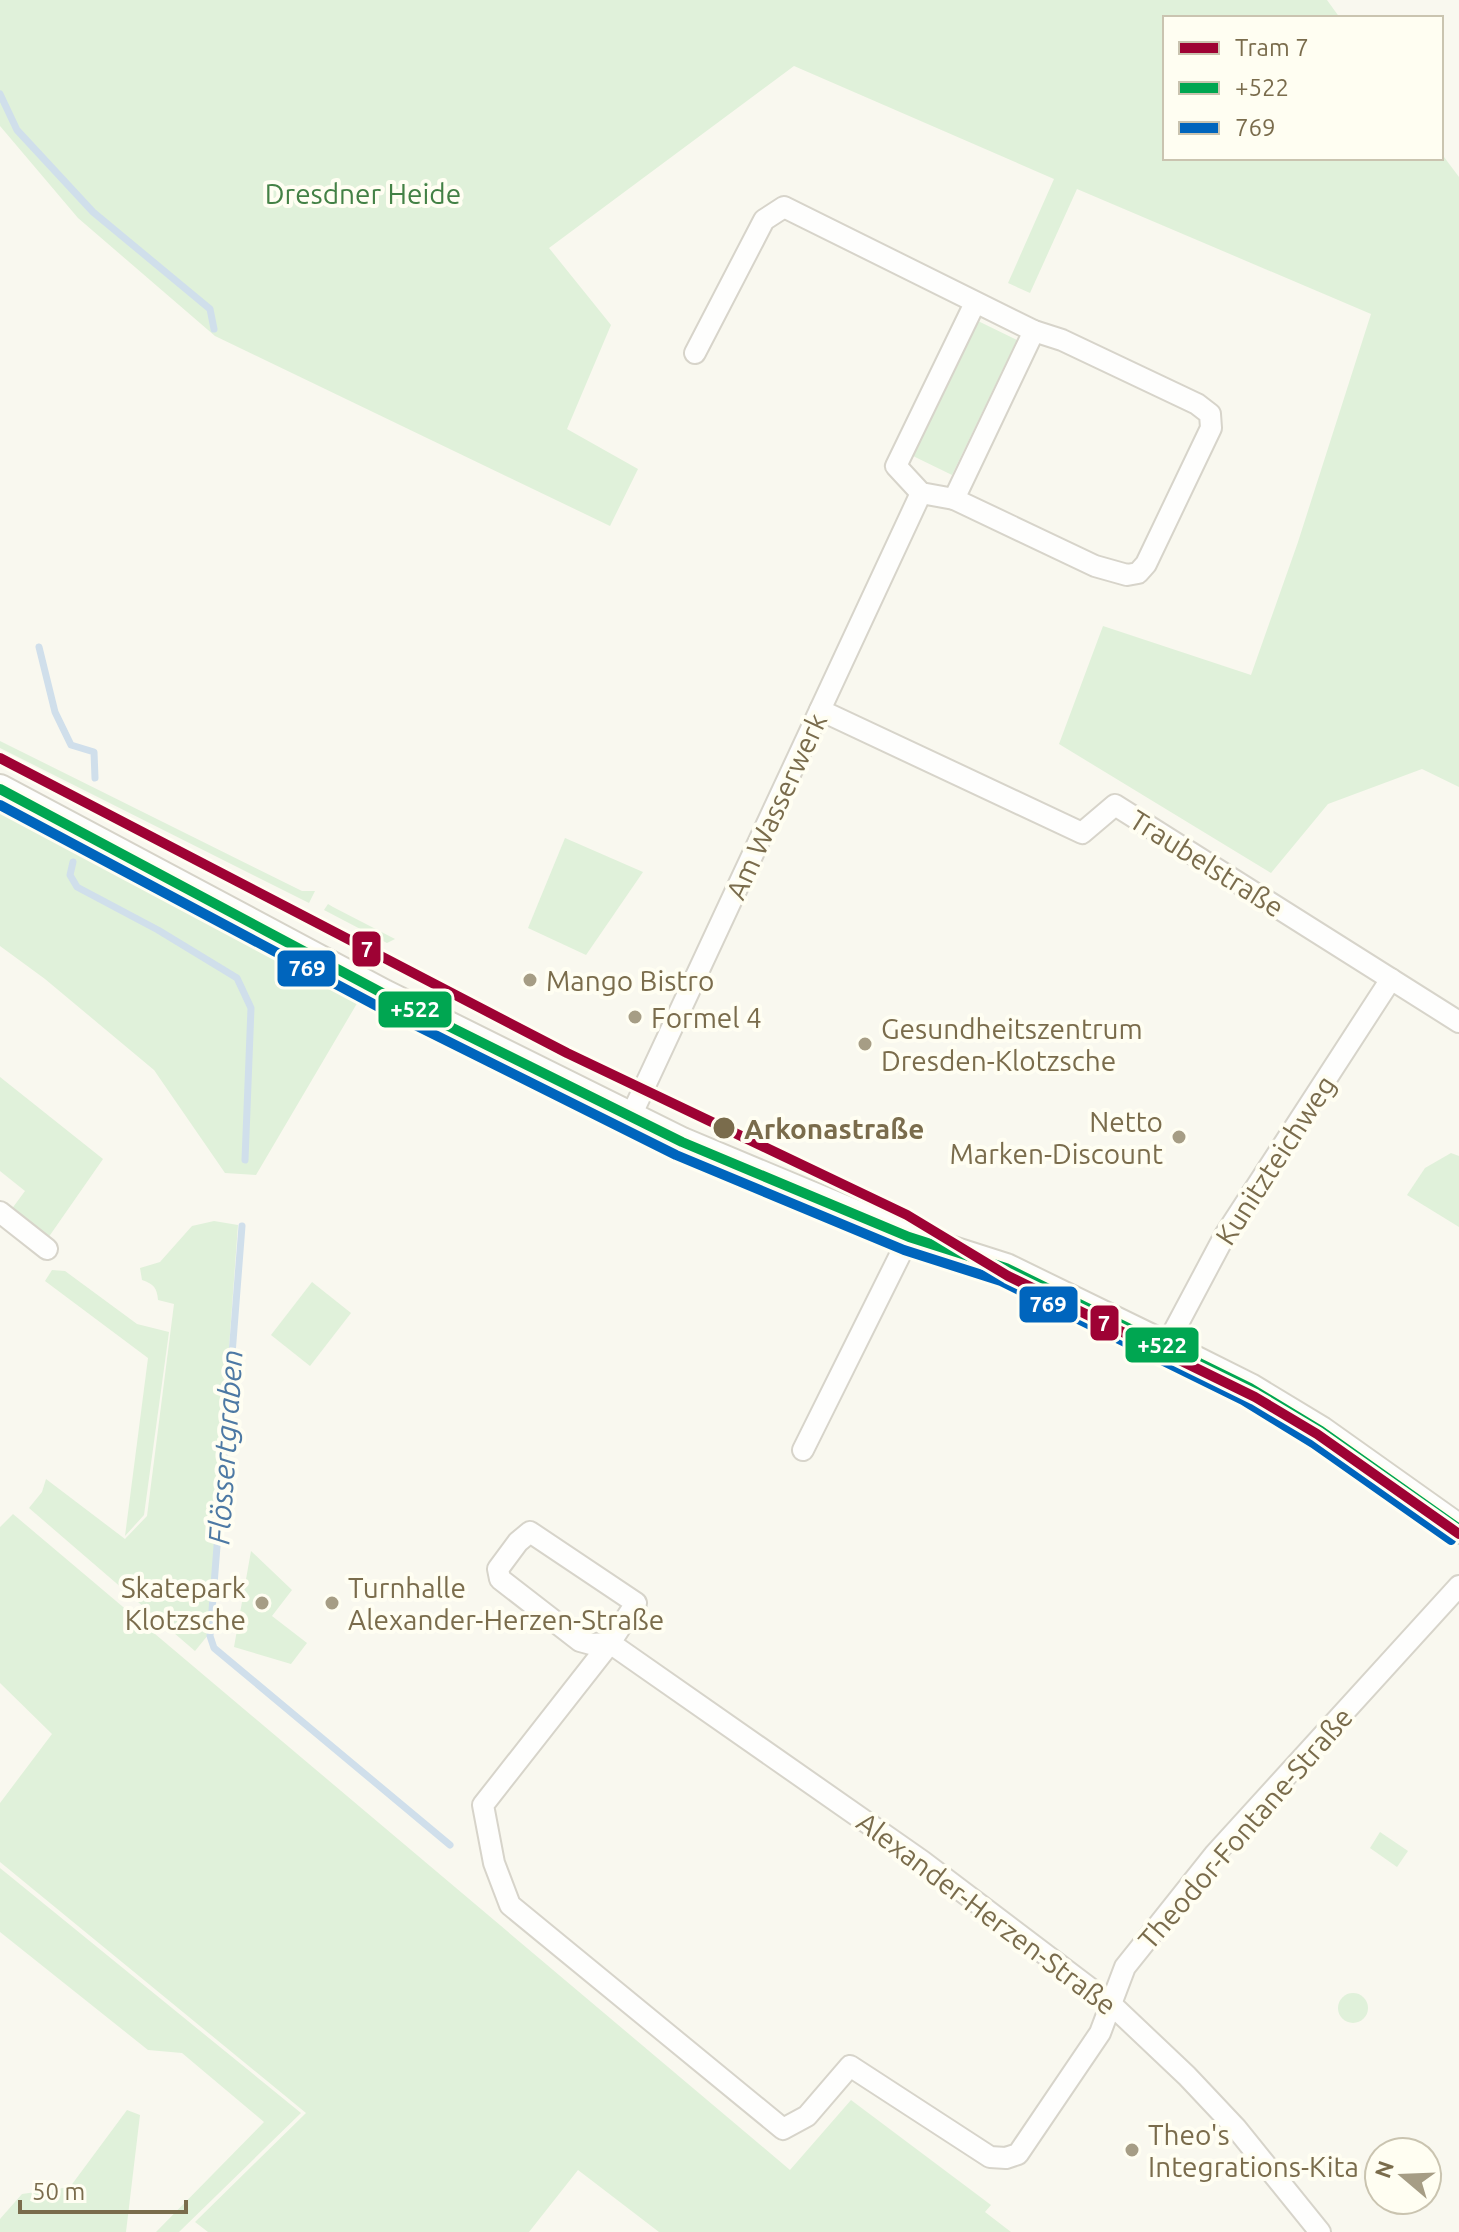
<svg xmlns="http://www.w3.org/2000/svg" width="1459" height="2232" font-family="Ubuntu,sans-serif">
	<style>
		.green { fill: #e0f1da }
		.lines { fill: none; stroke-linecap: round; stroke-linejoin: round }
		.stream { stroke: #d0dfeb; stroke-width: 7 }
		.street-casing { stroke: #d7d4ca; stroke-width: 24 }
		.secondary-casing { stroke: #d6d3c8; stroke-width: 32 }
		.street { stroke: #fefefd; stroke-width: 20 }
		.secondary { stroke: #fefefd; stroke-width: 28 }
		.bus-1-casing { stroke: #fffef2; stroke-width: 16 }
		.bus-2-casing { stroke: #fffef2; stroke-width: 16 }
		.bus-1 { stroke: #00a651; stroke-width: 10 }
		.bus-2 { stroke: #0065bd; stroke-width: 10 }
		.tram-1-casing { stroke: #fffef2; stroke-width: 16 }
		.tram-1 { stroke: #9e0234; stroke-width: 10 }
		.poi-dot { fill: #a69d85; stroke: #fffef2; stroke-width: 3 }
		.stop-dot { fill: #7a6c4c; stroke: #fffef2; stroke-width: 3 }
		.labels { text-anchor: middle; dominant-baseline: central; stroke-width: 8; stroke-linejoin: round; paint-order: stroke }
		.park-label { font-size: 28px; fill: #438145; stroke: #fffef2 }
		.street-label { font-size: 28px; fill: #7a6c4c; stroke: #fffef2 }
		.poi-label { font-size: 28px; fill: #7a6c4c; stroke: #fffef2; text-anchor: start }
		.stop-label { font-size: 28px; font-weight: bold; fill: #7a6c4c; stroke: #fffef2; text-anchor: start }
		.water-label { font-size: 30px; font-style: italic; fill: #4d79a4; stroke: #fffef2 }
		.line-badge { stroke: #fffef2; stroke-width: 3 }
		.badge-label { font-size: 22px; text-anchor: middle; font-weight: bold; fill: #fff }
	</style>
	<rect width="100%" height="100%" fill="#f9f8ef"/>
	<g class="green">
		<path d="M0,0H1327L1340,18H1165V158H1441V153L1459,177V787L1422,769L1328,804L1271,873L1059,744L1103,626L1251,675L1298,542L1371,314L1077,189L1030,293L1008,283L1054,179L794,66L549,248L611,325L567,429L638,469L610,526L215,336L78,218L0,126Z"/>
		<path d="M978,321L1017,340L952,475L913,456Z"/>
		<path d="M0,741L302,891H315L309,903L0,748Z"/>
		<path d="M0,804L252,936L359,1000L256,1175L225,1173L154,1070L45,979L0,946Z"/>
		<path d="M565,838L643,872L586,955L528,928Z"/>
		<path d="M328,904L333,907L395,939L387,943L324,910Z"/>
		<path d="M0,1077L103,1159L48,1238L11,1210L25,1191L0,1171Z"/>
		<path d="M1451,1153L1459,1156V1227L1407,1195L1425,1168Z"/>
		<path d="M214,1221L238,1225L208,1635L195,1651L29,1508L42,1492L46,1479L125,1539L147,1516L174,1304L158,1300C157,1288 154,1284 142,1280L140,1268L160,1262L192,1226Z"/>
		<path d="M52,1270L65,1271L137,1324L169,1332L144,1515L125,1536L148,1358L45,1281Z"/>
		<path d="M312,1282L351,1313L310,1366L271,1335Z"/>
		<path d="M13,1514L790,2170L851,2100L991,2205L985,2212L1011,2232H659L578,2170L529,2232H208L195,2222L306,2113L0,1862V1803L52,1734L0,1683V1527Z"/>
		<path d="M251,1551L292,1590L272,1616L307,1643L291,1664L234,1647Z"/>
		<path d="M1380,1832L1408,1851L1397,1867L1370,1848Z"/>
		<path d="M0,1868L301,2113L179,2232H156L264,2122L182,2053L148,2050L0,1932Z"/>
		<circle cx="1353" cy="2008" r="15"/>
		<path d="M127,2110L140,2115L126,2232H0V2219L22,2194L70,2187Z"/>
	</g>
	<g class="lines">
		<g class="stream">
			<path d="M0,94L17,130L93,212L210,309L214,329"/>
			<path d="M39,647L55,712L71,745L94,752L95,778"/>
			<path d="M73,862L70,875L77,887L158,930L237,978L251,1008L245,1160"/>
			<path d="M242,1226L210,1636L214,1648L450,1845"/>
		</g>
		<g class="street-casing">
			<g id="street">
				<path d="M975,303L896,466L921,493L954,499L1034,331"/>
				<path d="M695,353L764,220L784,207L1034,331L1062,340L1197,404L1210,414L1211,428L1146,564L1138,573L1127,575L1095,566L954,499"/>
				<path d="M820,710L1082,833L1115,805L1459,1022"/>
				<path d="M630,1118L921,493"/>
				<path d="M0,1212L47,1249"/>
				<path d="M1166,1346L1225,1235L1391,979"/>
				<path d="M803,1450L909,1237"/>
				<path d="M610,1643L483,1805L494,1863L510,1905L783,2129L807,2116L850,2066L990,2157L1006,2158L1018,2154L1100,2033L1125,1967L1141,1947L1215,1854L1459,1586"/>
				<path d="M610,1643L591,1644L580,1641L500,1579L498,1569L518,1542L530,1532L636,1603L610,1643L922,1861L1112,2005L1187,2076L1236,2128L1320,2232"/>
			</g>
		</g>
		<g class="secondary-casing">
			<path id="secondary" d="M0,789L384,994L682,1142L909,1237L1006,1268L1166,1346L1250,1388L1321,1431L1459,1529"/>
		</g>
		<use href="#street" class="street"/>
		<use href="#secondary" class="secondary"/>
		<g class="bus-1-casing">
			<path id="bus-1" d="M0,789L384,994L682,1142L909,1237L1006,1268L1250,1388L1321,1431L1459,1529"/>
		</g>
		<g class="bus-2-casing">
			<path id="bus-2" d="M0,805L377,1006L676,1155L904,1250L1001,1281L1243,1400L1313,1443L1451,1540"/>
		</g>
		<use href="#bus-1" class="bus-1"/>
		<use href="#bus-2" class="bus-2"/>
		<g class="tram-1-casing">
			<path id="tram-1" d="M0,758L567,1053L907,1215L1008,1276L1255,1397L1317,1434L1459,1534"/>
		</g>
		<use href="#tram-1" class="tram-1"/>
	</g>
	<g class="poi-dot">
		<circle cx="530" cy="980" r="8"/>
		<circle cx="635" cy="1017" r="8"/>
		<circle cx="865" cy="1044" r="8"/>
		<circle cx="1179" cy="1137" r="8"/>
		<circle cx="262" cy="1603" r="8"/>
		<circle cx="332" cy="1603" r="8"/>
		<circle cx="1132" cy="2150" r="8"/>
	</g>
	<circle class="stop-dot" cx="724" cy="1128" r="12"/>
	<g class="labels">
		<g class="park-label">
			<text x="363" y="193">Dresdner Heide</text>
		</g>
		<g class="street-label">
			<text transform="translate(776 806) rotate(-65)">Am Wasserwerk</text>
			<text transform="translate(1207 863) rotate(32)">Traubelstraße</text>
			<text transform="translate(1275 1160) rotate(-57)">Kunitzteichweg</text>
			<text transform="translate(1245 1828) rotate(-49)">Theodor-Fontane-Straße</text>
			<text transform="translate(987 1913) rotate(37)">Alexander-Herzen-Straße</text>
		</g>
		<g class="poi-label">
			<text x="546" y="980">Mango Bistro</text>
			<text x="651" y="1017">Formel 4</text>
			<text x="881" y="1028">Gesundheitszentrum<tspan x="881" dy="32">Dresden-Klotzsche</tspan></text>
			<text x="1163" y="1121" text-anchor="end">Netto<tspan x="1163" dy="32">Marken-Discount</tspan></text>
			<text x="246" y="1587" text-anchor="end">Skatepark<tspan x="246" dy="32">Klotzsche</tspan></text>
			<text x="348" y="1587">Turnhalle<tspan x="348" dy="32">Alexander-Herzen-Straße</tspan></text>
			<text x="1148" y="2134">Theo's<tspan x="1148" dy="32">Integrations-Kita</tspan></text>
		</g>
		<g class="stop-label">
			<text x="744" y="1128">Arkonastraße</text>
		</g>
		<g class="water-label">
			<text transform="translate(225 1447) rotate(-86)">Flössertgraben</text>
		</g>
	</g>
	<g class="line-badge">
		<rect x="351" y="930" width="31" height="38" rx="8" fill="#9e0234"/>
		<rect x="276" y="949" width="61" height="39" rx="8" fill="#0065bd"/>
		<rect x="377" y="990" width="76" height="39" rx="8" fill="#00a651"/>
		<rect x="1018" y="1285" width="61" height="39" rx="8" fill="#0065bd"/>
		<rect x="1089" y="1304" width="31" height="38" rx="8" fill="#9e0234"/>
		<rect x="1124" y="1326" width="76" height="38" rx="8" fill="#00a651"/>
	</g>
	<g class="badge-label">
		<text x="367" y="957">7</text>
		<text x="307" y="976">769</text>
		<text x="415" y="1017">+522</text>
		<text x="1048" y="1312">769</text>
		<text x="1104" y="1331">7</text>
		<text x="1162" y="1353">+522</text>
	</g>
	<rect x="1163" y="16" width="280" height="144" fill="#fffef2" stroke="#cac4b0" stroke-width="2"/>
	<rect x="1179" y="42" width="40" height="12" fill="#9e0234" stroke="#cac4b0" stroke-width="2"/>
	<text x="1235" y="56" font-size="24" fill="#7a6c4c">Tram 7</text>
	<rect x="1179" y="82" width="40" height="12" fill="#00a651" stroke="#cac4b0" stroke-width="2"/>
	<text x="1235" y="96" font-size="24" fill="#7a6c4c">+522</text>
	<rect x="1179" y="122" width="40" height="12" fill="#0065bd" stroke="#cac4b0" stroke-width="2"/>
	<text x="1235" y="136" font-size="24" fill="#7a6c4c">769</text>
	<g transform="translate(1403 2176) rotate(289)"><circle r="38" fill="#fffef2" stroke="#cac4b0" stroke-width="2"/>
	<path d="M0-6L14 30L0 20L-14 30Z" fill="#a69d85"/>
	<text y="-12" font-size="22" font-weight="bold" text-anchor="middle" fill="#7a6c4c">N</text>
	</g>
	<path d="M20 2200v12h166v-12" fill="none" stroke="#7a6c4c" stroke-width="4"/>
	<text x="32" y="2200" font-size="24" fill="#7a6c4c" stroke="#fffef2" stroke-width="6" paint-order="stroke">50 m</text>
</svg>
